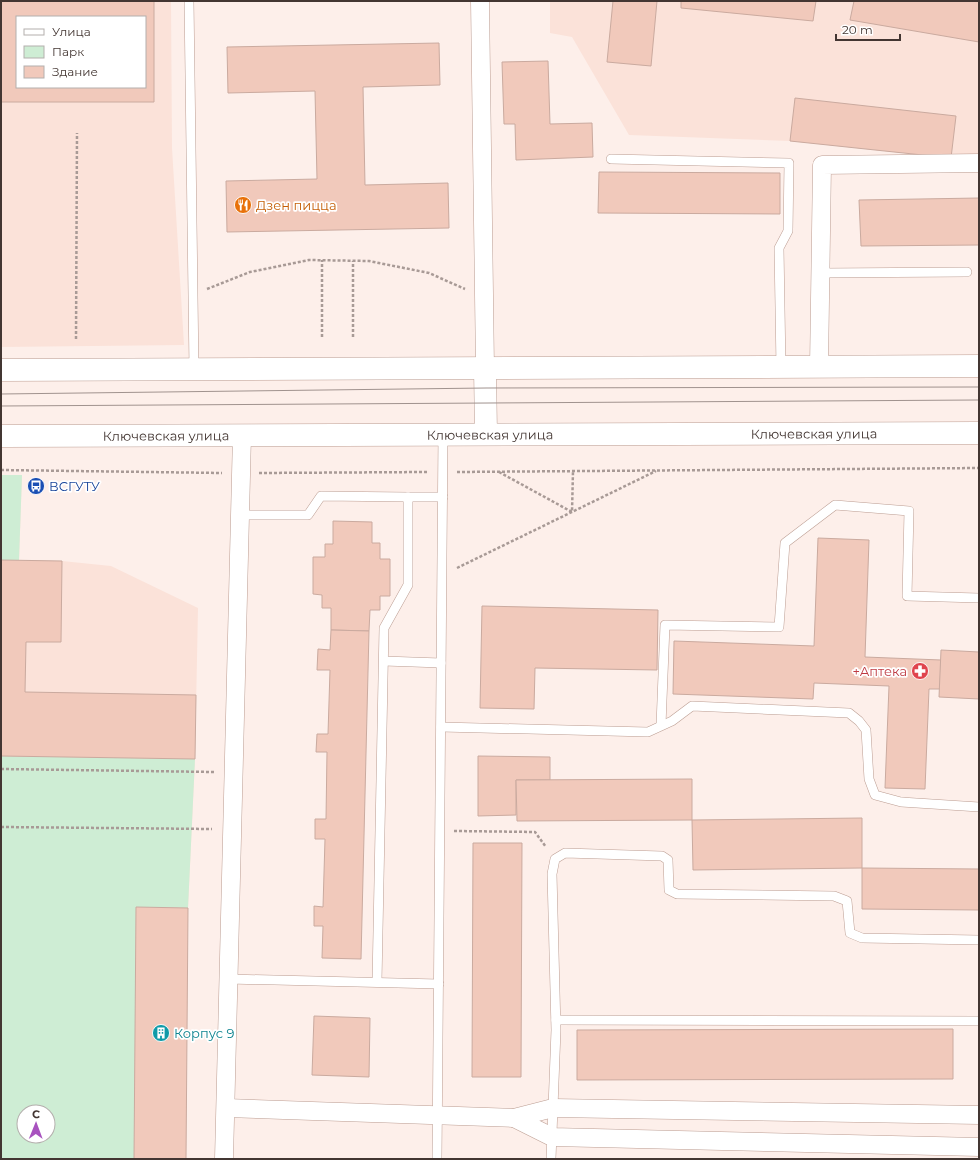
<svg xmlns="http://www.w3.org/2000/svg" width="980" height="1160" font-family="Montserrat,sans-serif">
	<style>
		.built { fill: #fbe2d9; fill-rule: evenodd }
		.green { fill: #ceedd4; fill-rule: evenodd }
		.building { fill: #f1c9bb; stroke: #caaa9f; fill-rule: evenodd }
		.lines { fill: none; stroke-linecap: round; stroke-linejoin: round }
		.service-casing { stroke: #bc9d92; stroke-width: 10 }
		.minor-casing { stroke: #bc9d92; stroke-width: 19 }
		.secondary-casing { stroke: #bc9d92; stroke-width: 23 }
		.path { stroke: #a89a96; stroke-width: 2.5; stroke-dasharray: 3 2; stroke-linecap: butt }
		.service { stroke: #fff; stroke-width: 9 }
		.minor { stroke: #fff; stroke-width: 18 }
		.secondary { stroke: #fff; stroke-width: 22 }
		.tram { stroke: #a0928e; stroke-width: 1 }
		.labels { text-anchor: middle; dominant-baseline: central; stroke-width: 3.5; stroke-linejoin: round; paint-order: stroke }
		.food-label { font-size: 13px; fill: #c56008; stroke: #fff; text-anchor: start }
		.street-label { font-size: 13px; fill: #433632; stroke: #fff }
		.transit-label { font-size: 13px; fill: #164399; stroke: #fff; text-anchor: start }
		.health-label { font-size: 13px; fill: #be3a42; stroke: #fff; text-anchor: end }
		.culture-label { font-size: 13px; fill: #0d838f; stroke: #fff; text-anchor: start }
	</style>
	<rect width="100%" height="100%" fill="#fdefea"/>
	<g class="built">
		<path d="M1,1H171L172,148L184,345L1,347ZM17,17H145V87H17Z"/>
		<path d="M550,1H979V157L951,158L790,141L629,135L572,37L550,33Z"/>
		<path d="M1,475H22L19,560L62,561L111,566L198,608L195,759L188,908L186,1159H1ZM24,1112H48V1136H24Z"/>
	</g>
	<g class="green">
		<path d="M1,475H22L19,560H1Z"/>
		<path d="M1,756L195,759L188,908L137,907L134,1159H1ZM24,1112H48V1136H24Z"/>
	</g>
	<g class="building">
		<path d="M1,1H154V102H1ZM17,17H145V87H17Z"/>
		<path d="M613,1H657L651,66L607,62Z"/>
		<path d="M681,1H816L813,21L681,8Z"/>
		<path d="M854,1H979V42L850,20Z"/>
		<path d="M439,43L440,85L363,87L365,185L448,183L449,228L227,232L226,181L317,179L315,91L228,93L227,47Z"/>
		<path d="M548,61L550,124L592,123L593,157L516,160L515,124H504L502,62Z"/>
		<path d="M795,98L956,116L951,158L790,141Z"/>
		<path d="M599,172L780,173V214L598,213Z"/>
		<path d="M979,198V245L861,246L859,200Z"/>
		<path d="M333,521L372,522V543H380V559H390V596H380V610H370L369,631L331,630V608H322V595L313,594V557H325V544H333Z"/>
		<path d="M818,538L869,540L865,657L941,660L940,689H929L925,789L885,788L889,686L814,683L813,699L673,694L674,641L814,646Z"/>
		<path d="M1,560L62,561L61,642H26L25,692L196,695L195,759L1,756Z"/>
		<path d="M482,606L658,610L657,670L535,668L534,709L480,708Z"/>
		<path d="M331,630L369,631L361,959L322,958L323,926H314V906L323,907L325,839H315V819H326L327,752H316L317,734H328L330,670H317L318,649L330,650Z"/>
		<path d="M941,650L979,652V699L939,697Z"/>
		<path d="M478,756L550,757V780H516V815L478,816Z"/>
		<path d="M692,779V820L517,821L516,780Z"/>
		<path d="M862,818V868L693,870L692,820Z"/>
		<path d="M473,843H522L521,1077H472Z"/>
		<path d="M862,868L979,869V910L862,909Z"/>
		<path d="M136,907L188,908L186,1159H134Z"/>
		<path d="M314,1016L370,1018L369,1077L312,1075Z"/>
		<path d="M953,1029V1079L577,1080V1030Z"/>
	</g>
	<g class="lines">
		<g class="service-casing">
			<g id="service">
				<path d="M189,1L194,369"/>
				<path d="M611,159L789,163L788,231L779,248L781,367"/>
				<path d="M821,273L967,272"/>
				<path d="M240,515H308L321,496L408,497"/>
				<path d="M384,661L441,663"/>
				<path d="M661,725L665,625L779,627L785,543L835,505L909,511L907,596L979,598"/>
				<path d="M441,727L648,732L672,721L692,706L849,713L859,721L866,730L869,779L875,795L901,802L979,807"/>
				<path d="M229,979L439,984"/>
				<path d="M377,982L384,628L408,585V497H443"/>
				<path d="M556,1020L979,1021"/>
				<path d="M437,1159L443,434"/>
				<path d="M551,1159L556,1030L552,874L555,859L565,853L662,856L668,860L669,890L677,894L834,896L847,901L850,933L862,938L979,940"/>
			</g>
		</g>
		<g class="minor-casing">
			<g id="minor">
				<path d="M480,1L485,368"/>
				<path d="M819,367L822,165L979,163"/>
				<path d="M226,1108L514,1118L553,1108L979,1115"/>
				<path d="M514,1118L552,1137L979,1147"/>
				<path d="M224,1159L242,435"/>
			</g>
		</g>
		<g class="secondary-casing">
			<g id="secondary">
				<path d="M485,368L486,434"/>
				<path d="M1,370L979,366"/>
				<path id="s1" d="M1,436L979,433"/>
			</g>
		</g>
		<g class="path">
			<path d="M207,289L250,272L309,260L369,261L429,273L465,289"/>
			<path d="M322,337V260"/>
			<path d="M353,337V261"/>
			<path d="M76,339L77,133"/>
			<path d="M1,470L222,473"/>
			<path d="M457,472L979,468"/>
			<path d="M499,472L572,512L573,471"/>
			<path d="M259,473L428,472"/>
			<path d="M457,568L656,471"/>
			<path d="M1,769L214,772"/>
			<path d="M1,827L212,829"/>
			<path d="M454,831L535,832L546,847"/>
		</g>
		<use href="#service" class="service"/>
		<use href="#minor" class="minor"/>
		<use href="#secondary" class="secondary"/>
		<g class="tram">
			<path d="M1,394L486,388L979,387"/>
			<path d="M1,406L979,400"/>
		</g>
	</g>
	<defs>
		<g id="restaurant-disc" transform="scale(0.9)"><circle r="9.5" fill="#e8710a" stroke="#fff"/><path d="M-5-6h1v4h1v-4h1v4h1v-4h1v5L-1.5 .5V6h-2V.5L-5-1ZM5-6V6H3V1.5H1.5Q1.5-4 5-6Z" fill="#fff"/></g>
		<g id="bus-disc" transform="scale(0.9)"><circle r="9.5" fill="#1a4fb4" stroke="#fff"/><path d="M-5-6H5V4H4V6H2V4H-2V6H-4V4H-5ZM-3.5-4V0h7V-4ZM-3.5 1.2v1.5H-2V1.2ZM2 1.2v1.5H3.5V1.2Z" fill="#fff"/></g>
		<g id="pharmacy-disc" transform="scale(0.9)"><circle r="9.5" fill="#e0444e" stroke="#fff"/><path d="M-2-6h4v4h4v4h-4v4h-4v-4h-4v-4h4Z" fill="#fff"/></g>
		<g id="building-disc" transform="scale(0.9)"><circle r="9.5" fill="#0f9aa8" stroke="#fff"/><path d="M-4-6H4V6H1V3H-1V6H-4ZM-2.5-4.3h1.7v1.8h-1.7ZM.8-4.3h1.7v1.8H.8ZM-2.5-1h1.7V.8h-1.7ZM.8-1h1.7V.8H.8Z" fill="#fff"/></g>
	</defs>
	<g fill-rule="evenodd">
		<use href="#restaurant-disc" x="243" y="205"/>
		<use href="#bus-disc" x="36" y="486"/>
		<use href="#pharmacy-disc" x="920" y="671"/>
		<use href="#building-disc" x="161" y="1033"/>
	</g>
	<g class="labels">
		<g class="food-label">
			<text x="256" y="205">Дзен пицца</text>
		</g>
		<g class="street-label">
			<text stroke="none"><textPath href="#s1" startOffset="813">Ключевская улица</textPath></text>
			<text stroke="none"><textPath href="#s1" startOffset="489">Ключевская улица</textPath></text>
			<text stroke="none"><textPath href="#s1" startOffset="165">Ключевская улица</textPath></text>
		</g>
		<g class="transit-label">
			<text x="49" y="486">ВСГУТУ</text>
		</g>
		<g class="health-label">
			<text x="907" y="671">+Аптека</text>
		</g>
		<g class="culture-label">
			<text x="174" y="1033">Корпус 9</text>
		</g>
	</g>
	<rect width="980" height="1160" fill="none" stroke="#433632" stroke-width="4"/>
	<rect x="16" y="16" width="130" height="72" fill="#ffffff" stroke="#b4afad"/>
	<rect x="24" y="29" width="20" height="6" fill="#ffffff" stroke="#b4afad"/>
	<text x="52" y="36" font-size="12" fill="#433632">Улица</text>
	<rect x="24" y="46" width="20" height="12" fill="#ceedd4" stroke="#b4afad"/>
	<text x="52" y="56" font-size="12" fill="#433632">Парк</text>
	<rect x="24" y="66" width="20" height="12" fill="#f1c9bb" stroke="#b4afad"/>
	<text x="52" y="76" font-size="12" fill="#433632">Здание</text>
	<g transform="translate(36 1124) rotate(1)"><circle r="19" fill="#ffffff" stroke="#b4afad"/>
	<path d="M0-3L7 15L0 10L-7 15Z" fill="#a852bf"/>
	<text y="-6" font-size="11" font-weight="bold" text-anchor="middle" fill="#433632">С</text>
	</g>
	<path d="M836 34v6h64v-6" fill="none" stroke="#433632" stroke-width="2"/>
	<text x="842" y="34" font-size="12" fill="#433632" stroke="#ffffff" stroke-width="3" paint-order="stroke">20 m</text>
</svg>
